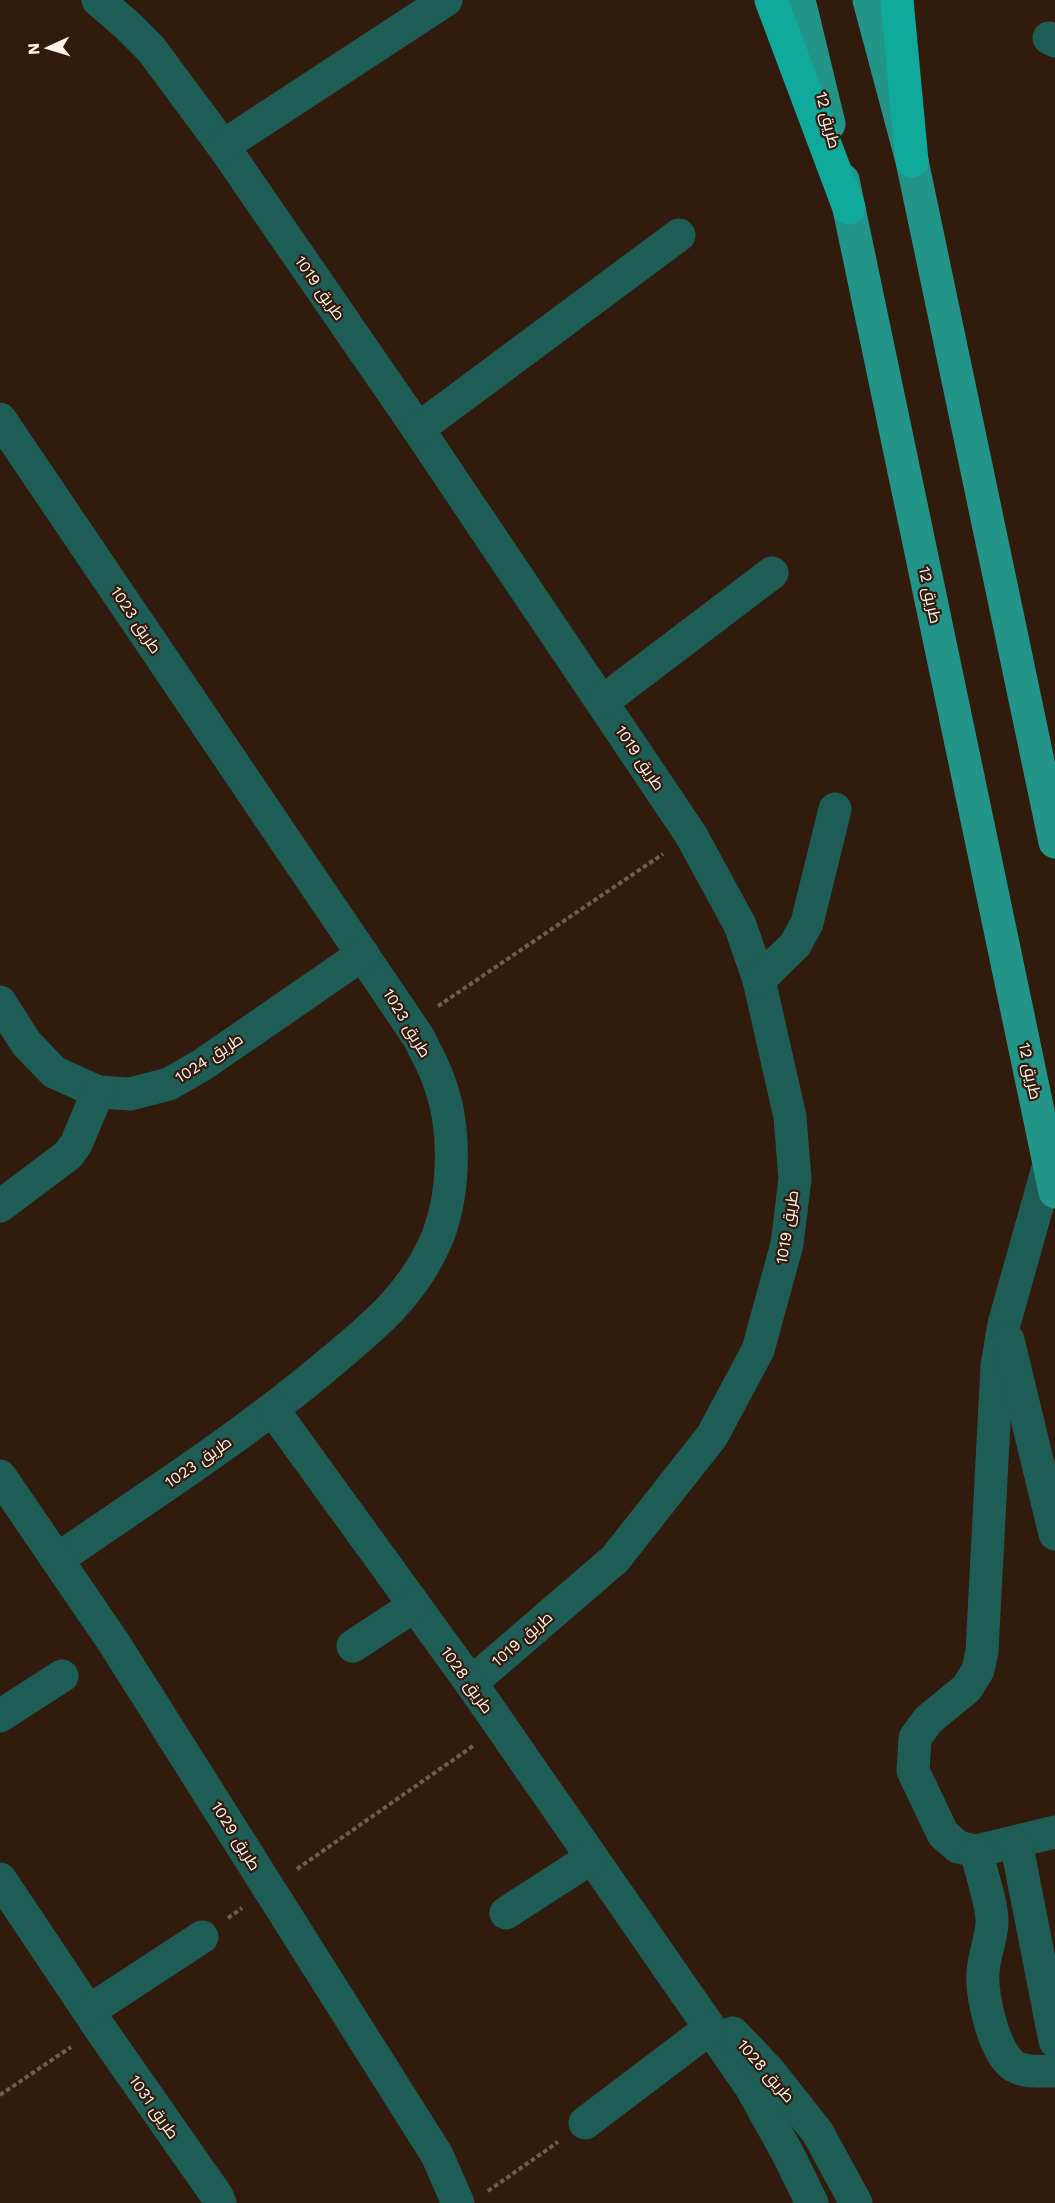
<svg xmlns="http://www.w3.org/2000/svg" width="1055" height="2203" font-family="'Work Sans',Cairo,sans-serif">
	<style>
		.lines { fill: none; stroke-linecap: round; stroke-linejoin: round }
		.path { stroke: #715e52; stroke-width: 4; stroke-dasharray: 4.5 3; stroke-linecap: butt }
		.minor { stroke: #1d5d55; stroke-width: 33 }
		.major { stroke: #229488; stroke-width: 33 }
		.highway { stroke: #10aa9c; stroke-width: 33 }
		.labels { text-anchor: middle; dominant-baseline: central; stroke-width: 4.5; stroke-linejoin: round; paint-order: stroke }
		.street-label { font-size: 16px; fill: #fff2eb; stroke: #301b0d }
	</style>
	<rect width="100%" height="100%" fill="#301b0d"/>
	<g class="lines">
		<g class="path">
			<path d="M438,1006L663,854"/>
			<path d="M297,1869L473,1746"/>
			<path d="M228,1918L242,1908"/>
			<path d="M0,2095L71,2047"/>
			<path d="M488,2191L558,2142"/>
		</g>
		<g class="minor">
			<path d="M98,0L127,25L151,49L223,146L418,429L691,835L740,925L759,980L790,1117L795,1179L787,1244L758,1350L712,1436L615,1559L471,1683"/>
			<path d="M1049,38L1055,41"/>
			<path d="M223,146L446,0"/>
			<path d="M0,419L419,1038C426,1053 435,1068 440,1084C456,1129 455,1191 438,1236C413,1297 369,1330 320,1371C237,1440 146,1498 58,1559"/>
			<path d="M418,429L679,235"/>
			<path d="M602,702L772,573"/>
			<path d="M759,980L795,945L807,923L835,809"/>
			<path d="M0,1002L26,1043L54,1072L98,1092L130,1094L169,1084L202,1065L363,954"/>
			<path d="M1049,1164L1004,1324L997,1366L982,1651L978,1670L967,1688L928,1720L915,1738L913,1771L943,1834L958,1847L976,1851L1055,1832"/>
			<path d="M0,1206L68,1155L76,1144L98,1092"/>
			<path d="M1008,1340L1055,1534"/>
			<path d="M273,1410L471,1683L751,2087L788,2154L812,2203"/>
			<path d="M0,1476L114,1643L437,2155L458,2203"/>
			<path d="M353,1646L414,1606"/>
			<path d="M0,1716L62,1676"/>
			<path d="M1016,1842L1055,2041"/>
			<path d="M976,1851C980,1868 993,1907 992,1923C991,1940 984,1956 983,1972C981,1995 994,2053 1014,2066C1025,2073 1042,2071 1055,2071"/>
			<path d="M0,1879L99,2027L217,2196L220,2203"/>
			<path d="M506,1913L591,1858"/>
			<path d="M89,2011L202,1937"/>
			<path d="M733,2033L769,2071L818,2133L856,2203"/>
			<path d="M585,2123L709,2029"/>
		</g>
		<g class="major">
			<path d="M799,0L829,124"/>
			<path d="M869,0L912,161L1055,842"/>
			<path d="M843,180L1055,1192"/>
		</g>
		<g class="highway">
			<path d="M771,0L849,208"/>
			<path d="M897,0L912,161"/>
		</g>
	</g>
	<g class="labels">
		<g class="street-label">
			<text transform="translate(828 120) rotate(76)">طريق 12</text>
			<text transform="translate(320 288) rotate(55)">طريق 1019</text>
			<text transform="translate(930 595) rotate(78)">طريق 12</text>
			<text transform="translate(136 620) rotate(56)">طريق 1023</text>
			<text transform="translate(640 758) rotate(56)">طريق 1019</text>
			<text transform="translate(407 1023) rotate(59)">طريق 1023</text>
			<text transform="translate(209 1058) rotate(-33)">طريق 1024</text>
			<text transform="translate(1030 1071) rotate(78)">طريق 12</text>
			<text transform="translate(787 1227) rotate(-81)">طريق 1019</text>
			<text transform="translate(198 1462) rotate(-35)">طريق 1023</text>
			<text transform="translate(522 1639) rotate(-41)">طريق 1019</text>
			<text transform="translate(467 1680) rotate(55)">طريق 1028</text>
			<text transform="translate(236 1836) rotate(58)">طريق 1029</text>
			<text transform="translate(766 2071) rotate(49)">طريق 1028</text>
			<text transform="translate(154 2107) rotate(55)">طريق 1031</text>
		</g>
	</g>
	<g transform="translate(48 48) rotate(266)" stroke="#301b0d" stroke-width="4.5" paint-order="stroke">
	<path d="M0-4.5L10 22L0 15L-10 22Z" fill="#fff2eb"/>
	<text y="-9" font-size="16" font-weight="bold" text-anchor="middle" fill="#fff2eb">N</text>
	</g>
</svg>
